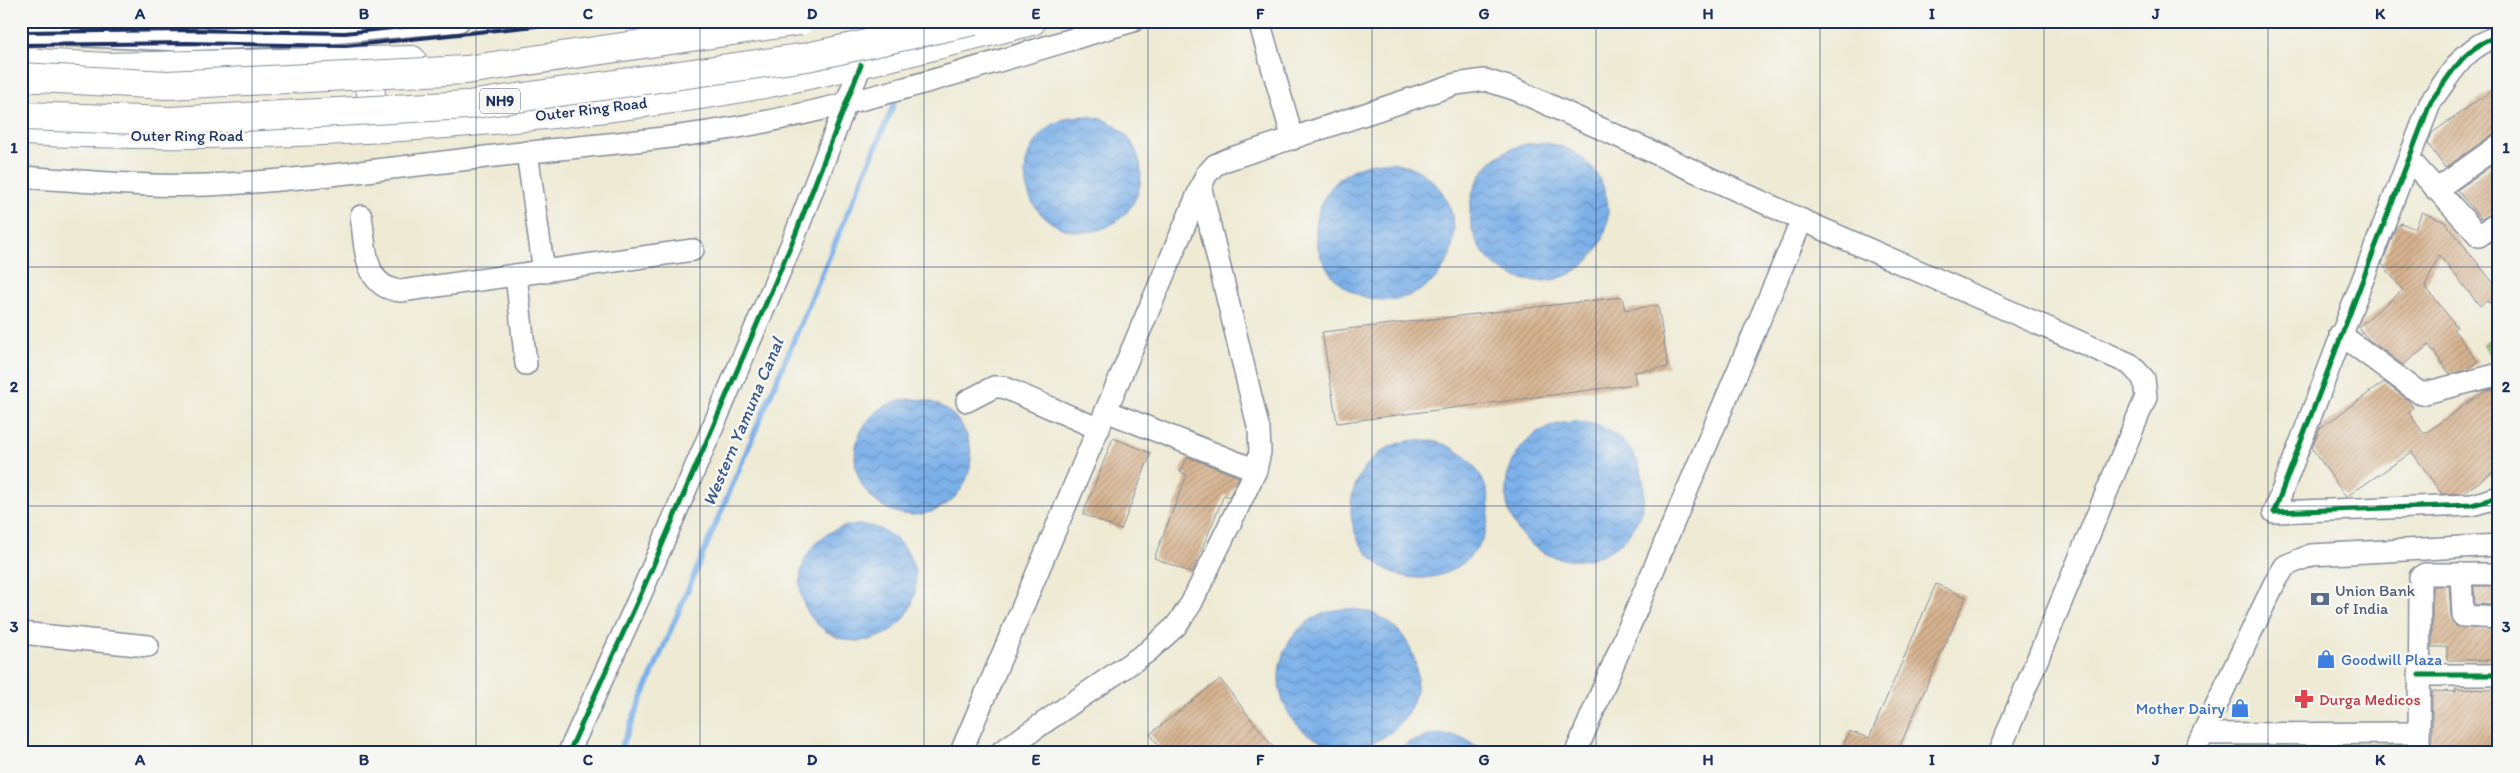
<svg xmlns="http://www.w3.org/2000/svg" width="2520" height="773" font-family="Itim,sans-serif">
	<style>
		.park { fill: url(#park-tufts); stroke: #617c68 }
		.water { fill: url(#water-waves); stroke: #4c70a4 }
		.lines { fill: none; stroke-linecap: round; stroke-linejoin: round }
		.stream { stroke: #7cb0e9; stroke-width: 5.5 }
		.building { fill: url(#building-hatch) }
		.minor-casing { stroke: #848c99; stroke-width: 24 }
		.major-casing { stroke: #848c99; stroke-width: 30 }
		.minor { stroke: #fff; stroke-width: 21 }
		.major { stroke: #fff; stroke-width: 28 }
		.rail { stroke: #1b2f5e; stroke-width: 4 }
		.highway-bridge-casing { stroke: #848c99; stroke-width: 30; stroke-linecap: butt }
		.highway-bridge { stroke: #fff; stroke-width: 28 }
		.cycleway-casing { stroke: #f6f6f2; stroke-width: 8 }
		.cycleway { stroke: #00873e; stroke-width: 5 }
		.grid { fill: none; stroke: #1b2f5e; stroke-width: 1; stroke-opacity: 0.55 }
		.labels { text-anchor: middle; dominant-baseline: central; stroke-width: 5; stroke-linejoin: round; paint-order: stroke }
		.shield { fill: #f6f6f2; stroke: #5d6b8a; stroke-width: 1 }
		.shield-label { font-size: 15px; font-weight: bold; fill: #1b2f5e }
		.street-label { font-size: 16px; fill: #1b2f5e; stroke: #f6f6f2 }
		.service-label { font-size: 16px; fill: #4e5e75; stroke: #f6f6f2; text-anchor: start }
		.shop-label { font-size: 16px; fill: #366cbe; stroke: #f6f6f2; text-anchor: start }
		.health-label { font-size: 16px; fill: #be3a42; stroke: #f6f6f2; text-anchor: start }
		.water-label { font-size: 18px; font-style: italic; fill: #385688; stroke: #f6f6f2 }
		.neatline { fill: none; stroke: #1b2f5e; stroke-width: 2 }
		.grid-label { font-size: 16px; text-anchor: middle; font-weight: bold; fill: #1b2f5e }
	</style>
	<defs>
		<pattern id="park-tufts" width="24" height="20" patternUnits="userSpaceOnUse" patternTransform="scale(1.25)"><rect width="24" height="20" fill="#a7c972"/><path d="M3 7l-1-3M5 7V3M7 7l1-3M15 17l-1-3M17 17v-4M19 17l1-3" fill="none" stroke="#87a461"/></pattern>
		<pattern id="water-waves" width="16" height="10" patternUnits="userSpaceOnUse" patternTransform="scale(1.25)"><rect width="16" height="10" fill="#7cb0e9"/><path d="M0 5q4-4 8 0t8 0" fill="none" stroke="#6590c0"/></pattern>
		<pattern id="building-hatch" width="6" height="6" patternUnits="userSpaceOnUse" patternTransform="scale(1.25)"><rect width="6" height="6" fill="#d7b38f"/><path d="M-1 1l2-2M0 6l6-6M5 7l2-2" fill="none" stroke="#ae9278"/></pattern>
	</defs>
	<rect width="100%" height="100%" fill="#f6f6f2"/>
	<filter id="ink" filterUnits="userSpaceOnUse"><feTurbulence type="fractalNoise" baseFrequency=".02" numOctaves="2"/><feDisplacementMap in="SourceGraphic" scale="10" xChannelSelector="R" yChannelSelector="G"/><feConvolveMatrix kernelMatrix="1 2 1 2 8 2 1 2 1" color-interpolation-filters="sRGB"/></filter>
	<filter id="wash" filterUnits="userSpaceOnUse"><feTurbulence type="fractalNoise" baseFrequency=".0096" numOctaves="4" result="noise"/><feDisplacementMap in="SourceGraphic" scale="20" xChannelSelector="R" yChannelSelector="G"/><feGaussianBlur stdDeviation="1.12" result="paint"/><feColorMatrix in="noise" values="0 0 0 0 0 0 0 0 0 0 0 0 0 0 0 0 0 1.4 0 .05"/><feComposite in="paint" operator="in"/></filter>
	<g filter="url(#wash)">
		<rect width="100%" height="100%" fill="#eeead4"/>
		<g class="park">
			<path d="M2499,333V366L2483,344Z"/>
			<path d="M2236,742L2403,744V752H2232Z"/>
		</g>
		<g class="water">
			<circle cx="1083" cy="174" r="58"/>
			<circle cx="1539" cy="212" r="69"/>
			<circle cx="1385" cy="231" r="69"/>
			<circle cx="913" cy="457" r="58"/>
			<circle cx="1575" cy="491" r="69"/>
			<circle cx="1420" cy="509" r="69"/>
			<circle cx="858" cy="583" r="58"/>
			<circle cx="1348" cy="678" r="69"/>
			<path d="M1436,734L1461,737L1487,752H1397L1409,742Z"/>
		</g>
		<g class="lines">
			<path class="stream" d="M619,752L894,104"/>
		</g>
		<g id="blocks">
			<g class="building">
				<path d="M2499,85V133L2492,135L2445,168L2428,144L2432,133Z"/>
				<path d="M2499,161V210L2481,219L2457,190Z"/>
				<path d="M2422,212L2445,222L2499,290V308L2486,301L2480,306L2439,255L2425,286L2457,327L2453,329L2478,362L2469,369L2450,374L2429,345L2403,365L2368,339L2358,327L2403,290L2382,264L2396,227L2401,223L2415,229Z"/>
				<path d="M1622,297L1625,310L1658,305L1668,367L1634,372L1636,384L1337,423L1322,332Z"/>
				<path d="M2384,382L2408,400L2413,408L2409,413L2424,434L2486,390L2499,389V468L2463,493L2442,494L2412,452L2346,497L2312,448L2320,428Z"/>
				<path d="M1113,438L1151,453L1121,530L1083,514Z"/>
				<path d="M1188,457L1239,477L1229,497L1224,495L1192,573L1154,558L1187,475L1180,472Z"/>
				<path d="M1936,584L1966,597L1899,748L1902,749V752H1841L1849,731L1869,738Z"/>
				<path d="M2432,586H2449L2451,617L2456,626L2499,630V660H2447V647H2432Z"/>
				<path d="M2474,586H2499V605L2475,604Z"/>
				<path d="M1220,679L1277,752H1164L1150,734Z"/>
				<path d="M2455,689L2499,690V752H2432V691L2456,692Z"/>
			</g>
		</g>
	</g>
	<g filter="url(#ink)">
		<use href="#blocks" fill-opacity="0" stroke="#848c99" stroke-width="1"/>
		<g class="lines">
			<g class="minor-casing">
				<g id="minor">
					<path d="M1259,21L1293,139"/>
					<path d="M21,33L179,40L308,35L459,21"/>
					<path d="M2499,36C2463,47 2452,73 2431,101L2274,512L2472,505L2499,497"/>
					<path d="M527,152L544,272"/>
					<path d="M2410,160L2479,236L2499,222"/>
					<path d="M21,177C83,181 146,187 208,185C310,180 412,165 513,154C590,145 667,140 744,126C876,101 1004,59 1133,21"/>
					<path d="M2436,190L2499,145"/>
					<path d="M361,216C366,247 363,288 401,291L693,250"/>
					<path d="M516,275L526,364"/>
					<path d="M2340,334L2421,394L2496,375L2499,377"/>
					<path d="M967,401L994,387H1003L1099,429"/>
					<path d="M1106,411L1256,470"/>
					<path d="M2461,574L2463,616L2499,618"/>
					<path d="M21,633L148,646"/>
					<path d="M2419,675H2499"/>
					<path d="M2203,734L2419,733"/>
					<path d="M569,752L640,596L792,243L861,65"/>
					<path d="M961,752L1206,175L1215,165L1226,160L1456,84L1485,80L1514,89L1802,220L2130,364L2144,379L2146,397L1999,752"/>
					<path d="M1001,752L1147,652L1176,626L1191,604L1256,470L1260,452L1259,430L1201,189"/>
					<path d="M1576,752L1802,220"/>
					<path d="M2194,752L2274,584L2285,566L2311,555L2499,545"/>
					<path d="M2419,752L2420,577L2425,574H2499"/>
				</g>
			</g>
			<g class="major-casing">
				<g id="major">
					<path d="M369,61L373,128"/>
					<path d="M21,62L105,67L412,60"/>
					<path d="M21,131C244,140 466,130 687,97C804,80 918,50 1032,21"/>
				</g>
			</g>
			<use href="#minor" class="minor"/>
			<use href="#major" class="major"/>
			<g class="rail">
				<path d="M21,32L188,30L345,33L459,21"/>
				<path d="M21,45L188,43L345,46L584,21"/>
			</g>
			<g class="highway-bridge-casing">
				<g id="highway-bridge">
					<path d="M21,77L167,85L466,70L800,21"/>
					<path d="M21,116L171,121L468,105L807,57L974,21"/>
				</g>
			</g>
			<use href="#highway-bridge" class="highway-bridge"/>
			<g class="cycleway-casing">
				<g id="cycleway">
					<path d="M2499,36C2463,47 2452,73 2431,101L2274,512L2472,505L2499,497"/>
					<path d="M2419,675H2499"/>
					<path d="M569,752L640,596L792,243L861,65"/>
				</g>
			</g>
			<use href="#cycleway" class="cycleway"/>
		</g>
	</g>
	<path class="grid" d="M252,21V752M476,21V752M700,21V752M924,21V752M1148,21V752M1372,21V752M1596,21V752M1820,21V752M2044,21V752M2268,21V752M21,267H2499M21,506H2499"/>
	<defs>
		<g id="bank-bare" transform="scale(1.5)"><path d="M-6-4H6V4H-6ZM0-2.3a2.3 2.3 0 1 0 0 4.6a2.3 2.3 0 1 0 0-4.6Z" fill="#5c6f8a" stroke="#f6f6f2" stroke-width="2.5" paint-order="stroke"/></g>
		<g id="shop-bare" transform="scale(1.5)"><path d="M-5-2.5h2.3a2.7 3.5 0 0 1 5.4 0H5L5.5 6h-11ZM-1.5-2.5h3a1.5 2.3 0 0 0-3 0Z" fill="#3f7fe0" stroke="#f6f6f2" stroke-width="2.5" paint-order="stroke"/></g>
		<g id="pharmacy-bare" transform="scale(1.5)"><path d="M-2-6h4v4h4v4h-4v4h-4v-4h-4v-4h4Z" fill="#e0444e" stroke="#f6f6f2" stroke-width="2.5" paint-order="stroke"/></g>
	</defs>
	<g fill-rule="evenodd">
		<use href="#bank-bare" x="2320" y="599"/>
		<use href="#shop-bare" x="2326" y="659"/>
		<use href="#pharmacy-bare" x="2304" y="699"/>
		<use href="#shop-bare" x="2240" y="708"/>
	</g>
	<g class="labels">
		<rect class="shield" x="480" y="88.5" width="40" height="25" rx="4"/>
		<g class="shield-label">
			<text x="500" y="101">NH9</text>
		</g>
		<g class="street-label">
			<text transform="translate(591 109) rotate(-7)">Outer Ring Road</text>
			<text x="187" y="135">Outer Ring Road</text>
		</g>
		<g class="service-label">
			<text x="2335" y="590">Union Bank<tspan x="2335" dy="18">of India</tspan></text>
		</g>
		<g class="shop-label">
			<text x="2341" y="659">Goodwill Plaza</text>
			<text x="2225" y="708" text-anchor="end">Mother Dairy</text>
		</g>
		<g class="health-label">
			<text x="2319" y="699">Durga Medicos</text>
		</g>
		<g class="water-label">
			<text transform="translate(743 422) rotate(-67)">Western Yamuna Canal</text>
		</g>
	</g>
	<rect width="2520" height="773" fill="none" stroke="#f6f6f2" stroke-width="55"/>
	<rect x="28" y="28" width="2464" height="718" class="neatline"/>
	<g class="grid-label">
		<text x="140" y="19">A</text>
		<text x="364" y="19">B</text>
		<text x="588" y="19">C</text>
		<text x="812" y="19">D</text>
		<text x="1036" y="19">E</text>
		<text x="1260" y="19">F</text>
		<text x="1484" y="19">G</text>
		<text x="1708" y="19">H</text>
		<text x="1932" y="19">I</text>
		<text x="2156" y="19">J</text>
		<text x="2380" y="19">K</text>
		<text x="14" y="153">1</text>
		<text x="2506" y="153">1</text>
		<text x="14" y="392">2</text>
		<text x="2506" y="392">2</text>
		<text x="14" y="632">3</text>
		<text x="2506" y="632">3</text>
		<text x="140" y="765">A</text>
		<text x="364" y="765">B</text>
		<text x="588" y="765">C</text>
		<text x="812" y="765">D</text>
		<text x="1036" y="765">E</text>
		<text x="1260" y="765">F</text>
		<text x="1484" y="765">G</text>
		<text x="1708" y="765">H</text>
		<text x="1932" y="765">I</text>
		<text x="2156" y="765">J</text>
		<text x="2380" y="765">K</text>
	</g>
</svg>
